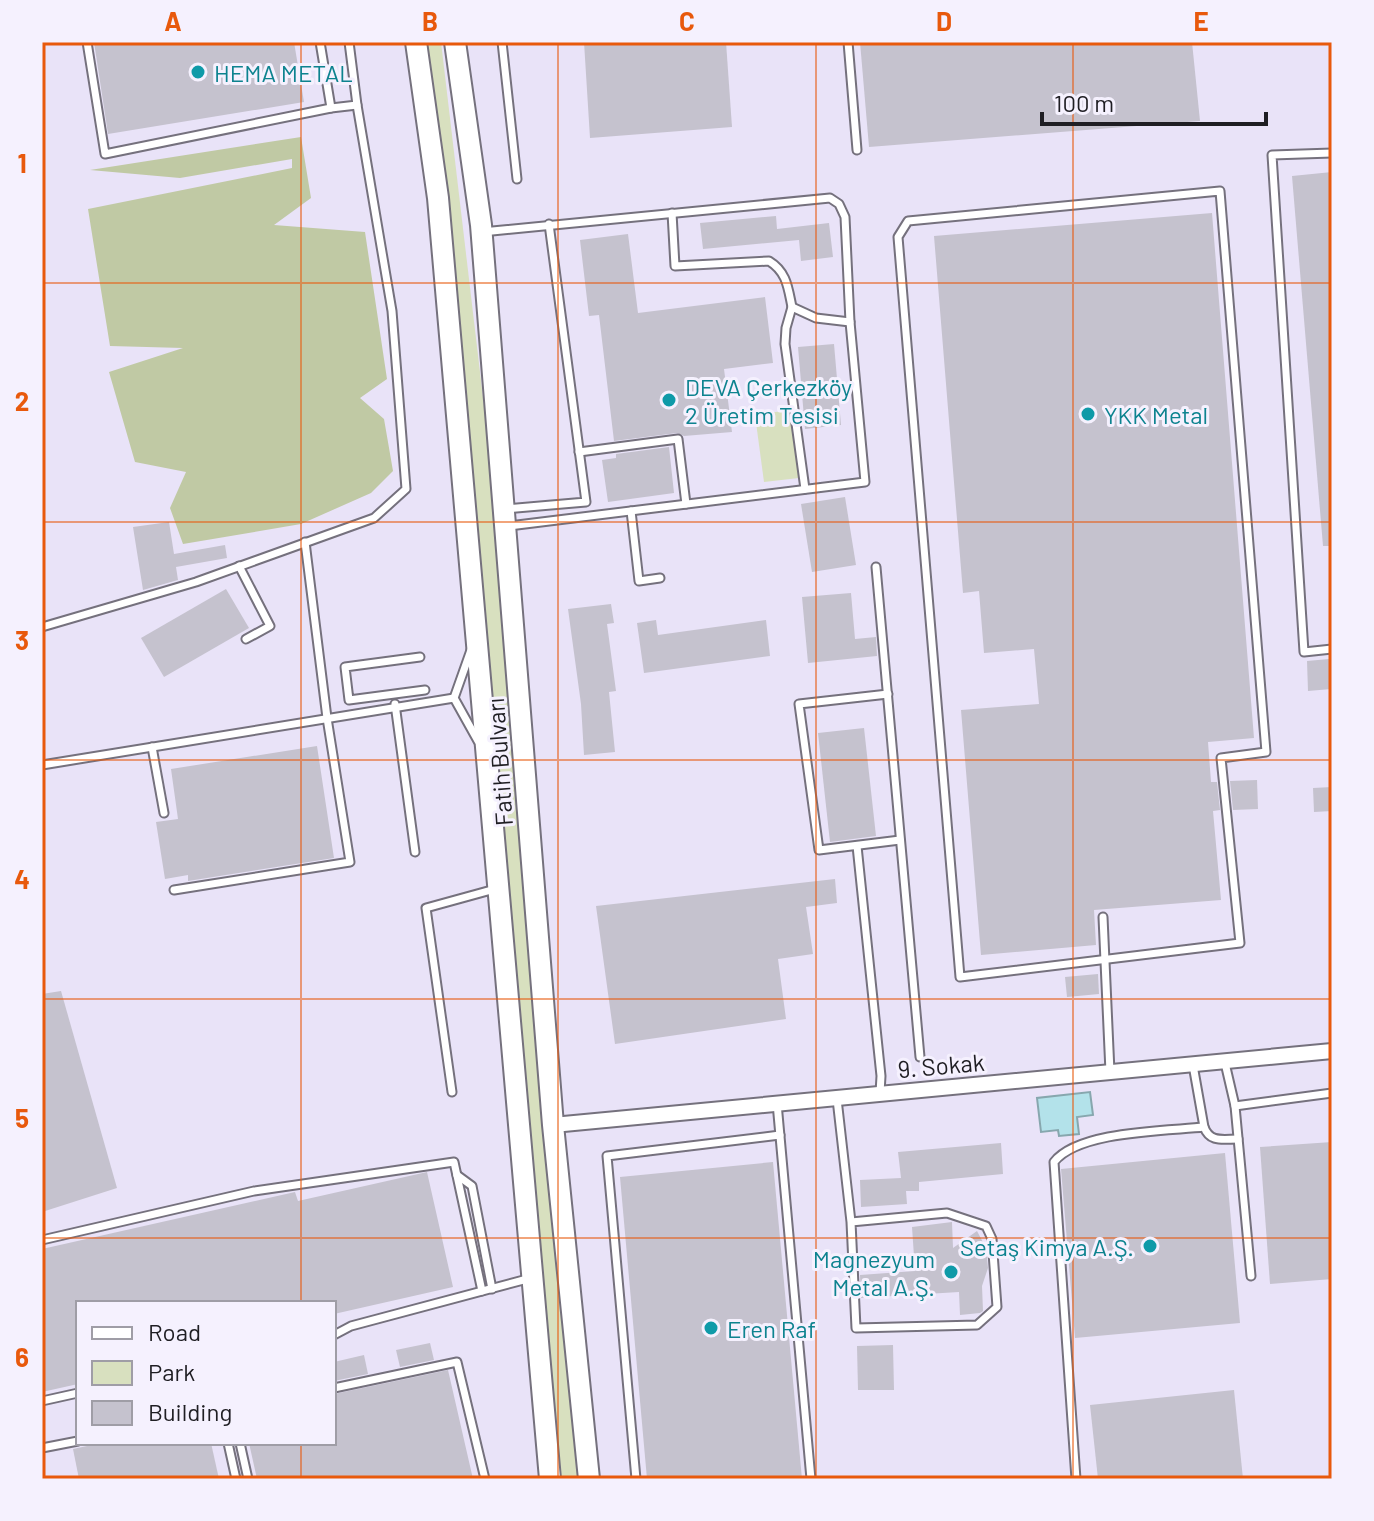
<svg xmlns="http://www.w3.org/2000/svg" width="1374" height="1521" font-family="Barlow,sans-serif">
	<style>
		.built { fill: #e9e3f8; fill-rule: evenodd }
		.green { fill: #d8e0bf }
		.forest { fill: #c0c9a4 }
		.water { fill: #b3e2ea; stroke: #87a7ae; stroke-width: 2 }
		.building { fill: #c5c2ce }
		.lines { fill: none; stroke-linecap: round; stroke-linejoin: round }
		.lane-casing { stroke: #75717d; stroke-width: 11 }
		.street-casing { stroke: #75717d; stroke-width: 18 }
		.secondary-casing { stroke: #75717d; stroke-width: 24 }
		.lane { stroke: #fff; stroke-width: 7 }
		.street { stroke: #fff; stroke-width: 14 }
		.secondary { stroke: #fff; stroke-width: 20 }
		.grid { fill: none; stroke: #e8590c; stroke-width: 2; stroke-opacity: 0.55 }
		.culture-dot { fill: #0f9aa8; stroke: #f5f1fe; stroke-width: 3 }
		.labels { text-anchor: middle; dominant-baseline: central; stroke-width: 6; stroke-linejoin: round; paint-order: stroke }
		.culture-label { font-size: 24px; fill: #0d838f; stroke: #f5f1fe; text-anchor: start }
		.street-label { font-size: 24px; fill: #1f1e23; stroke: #f5f1fe }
		.neatline { fill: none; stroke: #e8590c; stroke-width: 3 }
		.grid-label { font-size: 26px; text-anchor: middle; font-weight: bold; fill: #e8590c }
	</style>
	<rect width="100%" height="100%" fill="#f5f1fe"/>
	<path class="built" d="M42,42H1332V1479H42ZM78,1303H334V1443H78Z"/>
	<g class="green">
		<path d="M421,42H441L499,533L578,1479H557Z"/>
		<path d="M789,410L799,478L764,482L755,415Z"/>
	</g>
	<path class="forest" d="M301,137L311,198L274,225L365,232L387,379L360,398L384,419L393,471L371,493L301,524L183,544L170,508L186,472L135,462L109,372L183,348L110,346L88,209L292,168V159L180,178L90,170Z"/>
	<path class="water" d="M1090,1092L1093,1115L1077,1117L1079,1134L1059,1136L1058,1130L1041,1132L1037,1098Z"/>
	<g class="building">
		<path d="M94,42H294L304,102L108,134Z"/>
		<path d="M584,42H726L732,127L590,138Z"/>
		<path d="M860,42H1192L1200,121L869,147Z"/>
		<path d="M1332,172V546H1323L1292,176Z"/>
		<path d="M1212,213L1254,738L1208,742L1211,782H1217L1220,810L1213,811L1221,900L1094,910L1096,945L981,955L961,710L1039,704L1034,649L984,653L979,591L963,593L934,236Z"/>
		<path d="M776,216L777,229L829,223L833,257L801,261L799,240L703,249L700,223Z"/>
		<path d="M628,234L638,313L765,297L773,363L724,369L732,432L684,436L677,433L614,441L599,315L589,316L580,240Z"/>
		<path d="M834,344L841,425L805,429L798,347Z"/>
		<path d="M669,447L674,493L608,502L602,460L616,458V454Z"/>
		<path d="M845,497L856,565L812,572L801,504Z"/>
		<path d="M169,522L174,554L225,545L227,558L176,567L178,580L143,590L133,527Z"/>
		<path d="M226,589L249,628L164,677L141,638Z"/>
		<path d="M851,593L855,639L876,637L877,656L808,663L802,597Z"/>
		<path d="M611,604L614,623L607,624L616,691L609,692L615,752L584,755L581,704L568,609Z"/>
		<path d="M656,620L658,635L766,620L770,656L644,673L637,623Z"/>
		<path d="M1329,659L1331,689L1308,691L1307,661Z"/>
		<path d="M864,728L876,836L830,842L818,733Z"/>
		<path d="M317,746L334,858L188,881V875L165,879L156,822L178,819L171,769Z"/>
		<path d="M1257,780L1258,809L1233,810L1230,781Z"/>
		<path d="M1332,787V811L1314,812L1313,788Z"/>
		<path d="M835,879L837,903L806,907L813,954L778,959L786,1019L615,1044L596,906Z"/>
		<path d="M1098,974L1099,994L1067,997L1065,977Z"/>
		<path d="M61,991L117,1188L42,1212V994Z"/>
		<path d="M1332,1142V1279L1270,1284L1260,1147Z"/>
		<path d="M1001,1143L1003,1174L919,1182V1191H906L907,1204L861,1207L860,1180L901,1178L898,1152Z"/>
		<path d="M1225,1153L1240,1323L1075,1338L1061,1169Z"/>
		<path d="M773,1162L802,1479H647L620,1177Z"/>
		<path d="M427,1172L453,1287L334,1314V1303H78V1384L42,1392V1249L295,1192L298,1201Z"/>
		<path d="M952,1222L953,1248L977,1231L986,1248L988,1268L982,1286L983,1311L980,1313L960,1315L959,1292L861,1298L860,1275L915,1271L912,1227Z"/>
		<path d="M430,1343L434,1360L400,1367L396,1350Z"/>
		<path d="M893,1345L894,1390H858L857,1346Z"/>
		<path d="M364,1355L368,1374L334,1381V1362Z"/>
		<path d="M448,1370L473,1479H257L249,1443H334V1394Z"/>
		<path d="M1234,1390L1243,1479H1098L1090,1405Z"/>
		<path d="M101,1443H211L219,1479H79L73,1449Z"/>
	</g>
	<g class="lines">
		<g class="lane-casing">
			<g id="lane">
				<path d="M87,42L105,154L331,108L320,42"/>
				<path d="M502,42L517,179"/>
				<path d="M848,42L857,150"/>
				<path d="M331,108L357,105L349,42"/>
				<path d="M1332,153L1272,155L1304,652L1332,649"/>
				<path d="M1220,191L1266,752L1221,758L1240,943L960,977L898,237L908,221Z"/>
				<path d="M672,213L675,266L769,261C787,272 788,288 792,307L816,318L850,322"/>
				<path d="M482,232L830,198L839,204L845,217L850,322L865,482L509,526"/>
				<path d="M792,307L786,328L785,344L805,489"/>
				<path d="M579,452L678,439L686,504"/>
				<path d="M505,509L586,502L549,224"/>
				<path d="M631,511L639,581L660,578"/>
				<path d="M239,566L270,626L246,639"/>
				<path d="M876,567L920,1057"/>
				<path d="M42,627L196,582L374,518L406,489L392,311L357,105"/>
				<path d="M471,650L454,698L478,741"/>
				<path d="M420,657L345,667L349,700L425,690"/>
				<path d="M888,694L799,704L819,850L900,840"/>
				<path d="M395,704L415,852"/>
				<path d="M152,747L164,813"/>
				<path d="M42,765L454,698"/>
				<path d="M857,846L881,1076L880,1093"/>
				<path d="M174,890L350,862L327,718L305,542"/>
				<path d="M1103,917L1110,1072"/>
				<path d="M1225,1063L1235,1106L1251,1276"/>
				<path d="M452,1092L426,908L495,889"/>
				<path d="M837,1099L851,1222L856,1328L977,1325L997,1307L992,1239L986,1226L947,1213L851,1222"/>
				<path d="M777,1103L811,1479"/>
				<path d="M1235,1106L1332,1093"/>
				<path d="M1204,1127C1210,1143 1223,1139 1238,1139"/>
				<path d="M457,1175L472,1186L492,1289"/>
				<path d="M42,1240L254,1191L454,1162L482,1291"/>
				<path d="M334,1335L351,1326L531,1278"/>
				<path d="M334,1388L457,1362L485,1479"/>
				<path d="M42,1401L78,1393"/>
				<path d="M228,1443L236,1479"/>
				<path d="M240,1443L248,1479"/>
				<path d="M42,1448L78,1441"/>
				<path d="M636,1479L607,1156L780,1135"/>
				<path d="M1076,1479L1054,1162C1078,1131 1165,1131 1204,1127L1193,1065"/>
			</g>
		</g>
		<g class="street-casing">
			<path id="street" d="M553,1125L1332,1051"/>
		</g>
		<g class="secondary-casing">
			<g id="secondary">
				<path d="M416,42L438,198L550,1479"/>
				<path d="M455,42L481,225L553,1125L589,1479"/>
			</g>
		</g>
		<use href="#lane" class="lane"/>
		<use href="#street" class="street"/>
		<use href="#secondary" class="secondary"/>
	</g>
	<path class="grid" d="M301,42V1303M558,42V1479M816,42V1479M1073,42V1479M42,283H1332M42,522H1332M42,760H1332M42,999H1332M42,1238H1332M301,1443V1479"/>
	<g class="culture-dot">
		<circle cx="198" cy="72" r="8"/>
		<circle cx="669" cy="400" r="8"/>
		<circle cx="1088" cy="414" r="8"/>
		<circle cx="1150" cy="1246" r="8"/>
		<circle cx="951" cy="1272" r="8"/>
		<circle cx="711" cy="1328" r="8"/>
	</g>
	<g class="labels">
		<g class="culture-label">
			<text x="214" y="72">HEMA METAL</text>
			<text x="685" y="386">DEVA Çerkezköy<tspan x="685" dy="28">2 Üretim Tesisi</tspan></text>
			<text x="1104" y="414">YKK Metal</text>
			<text x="1134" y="1246" text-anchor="end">Setaş Kimya A.Ş.</text>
			<text x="935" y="1258" text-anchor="end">Magnezyum<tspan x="935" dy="28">Metal A.Ş.</tspan></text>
			<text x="727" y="1328">Eren Raf</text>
		</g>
		<g class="street-label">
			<text transform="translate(499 762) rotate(-94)">Fatih Bulvarı</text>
			<text transform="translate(941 1065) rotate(-5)">9. Sokak</text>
		</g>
	</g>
	<rect width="1374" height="1521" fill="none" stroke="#f5f1fe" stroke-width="88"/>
	<rect x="76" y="1301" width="260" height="144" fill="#f5f1fe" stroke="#9f9da6" stroke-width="2"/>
	<rect x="92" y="1327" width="40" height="12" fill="#ffffff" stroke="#9f9da6" stroke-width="2"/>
	<text x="148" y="1341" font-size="24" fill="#1f1e23">Road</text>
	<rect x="92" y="1361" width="40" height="24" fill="#d8e0bf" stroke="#9f9da6" stroke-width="2"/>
	<text x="148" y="1381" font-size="24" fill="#1f1e23">Park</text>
	<rect x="92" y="1401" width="40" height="24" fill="#c5c2ce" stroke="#9f9da6" stroke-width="2"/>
	<text x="148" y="1421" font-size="24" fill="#1f1e23">Building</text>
	<path d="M1042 112v12h224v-12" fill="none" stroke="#1f1e23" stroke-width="4"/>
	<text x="1054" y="112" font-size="24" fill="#1f1e23" stroke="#f5f1fe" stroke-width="6" paint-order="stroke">100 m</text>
	<rect x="44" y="44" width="1286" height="1433" class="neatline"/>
	<g class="grid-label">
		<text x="173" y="31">A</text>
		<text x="430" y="31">B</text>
		<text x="687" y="31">C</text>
		<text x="944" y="31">D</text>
		<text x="1201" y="31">E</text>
		<text x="22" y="173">1</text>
		<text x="22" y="411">2</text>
		<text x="22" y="650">3</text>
		<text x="22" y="889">4</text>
		<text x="22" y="1128">5</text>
		<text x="22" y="1367">6</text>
	</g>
</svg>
